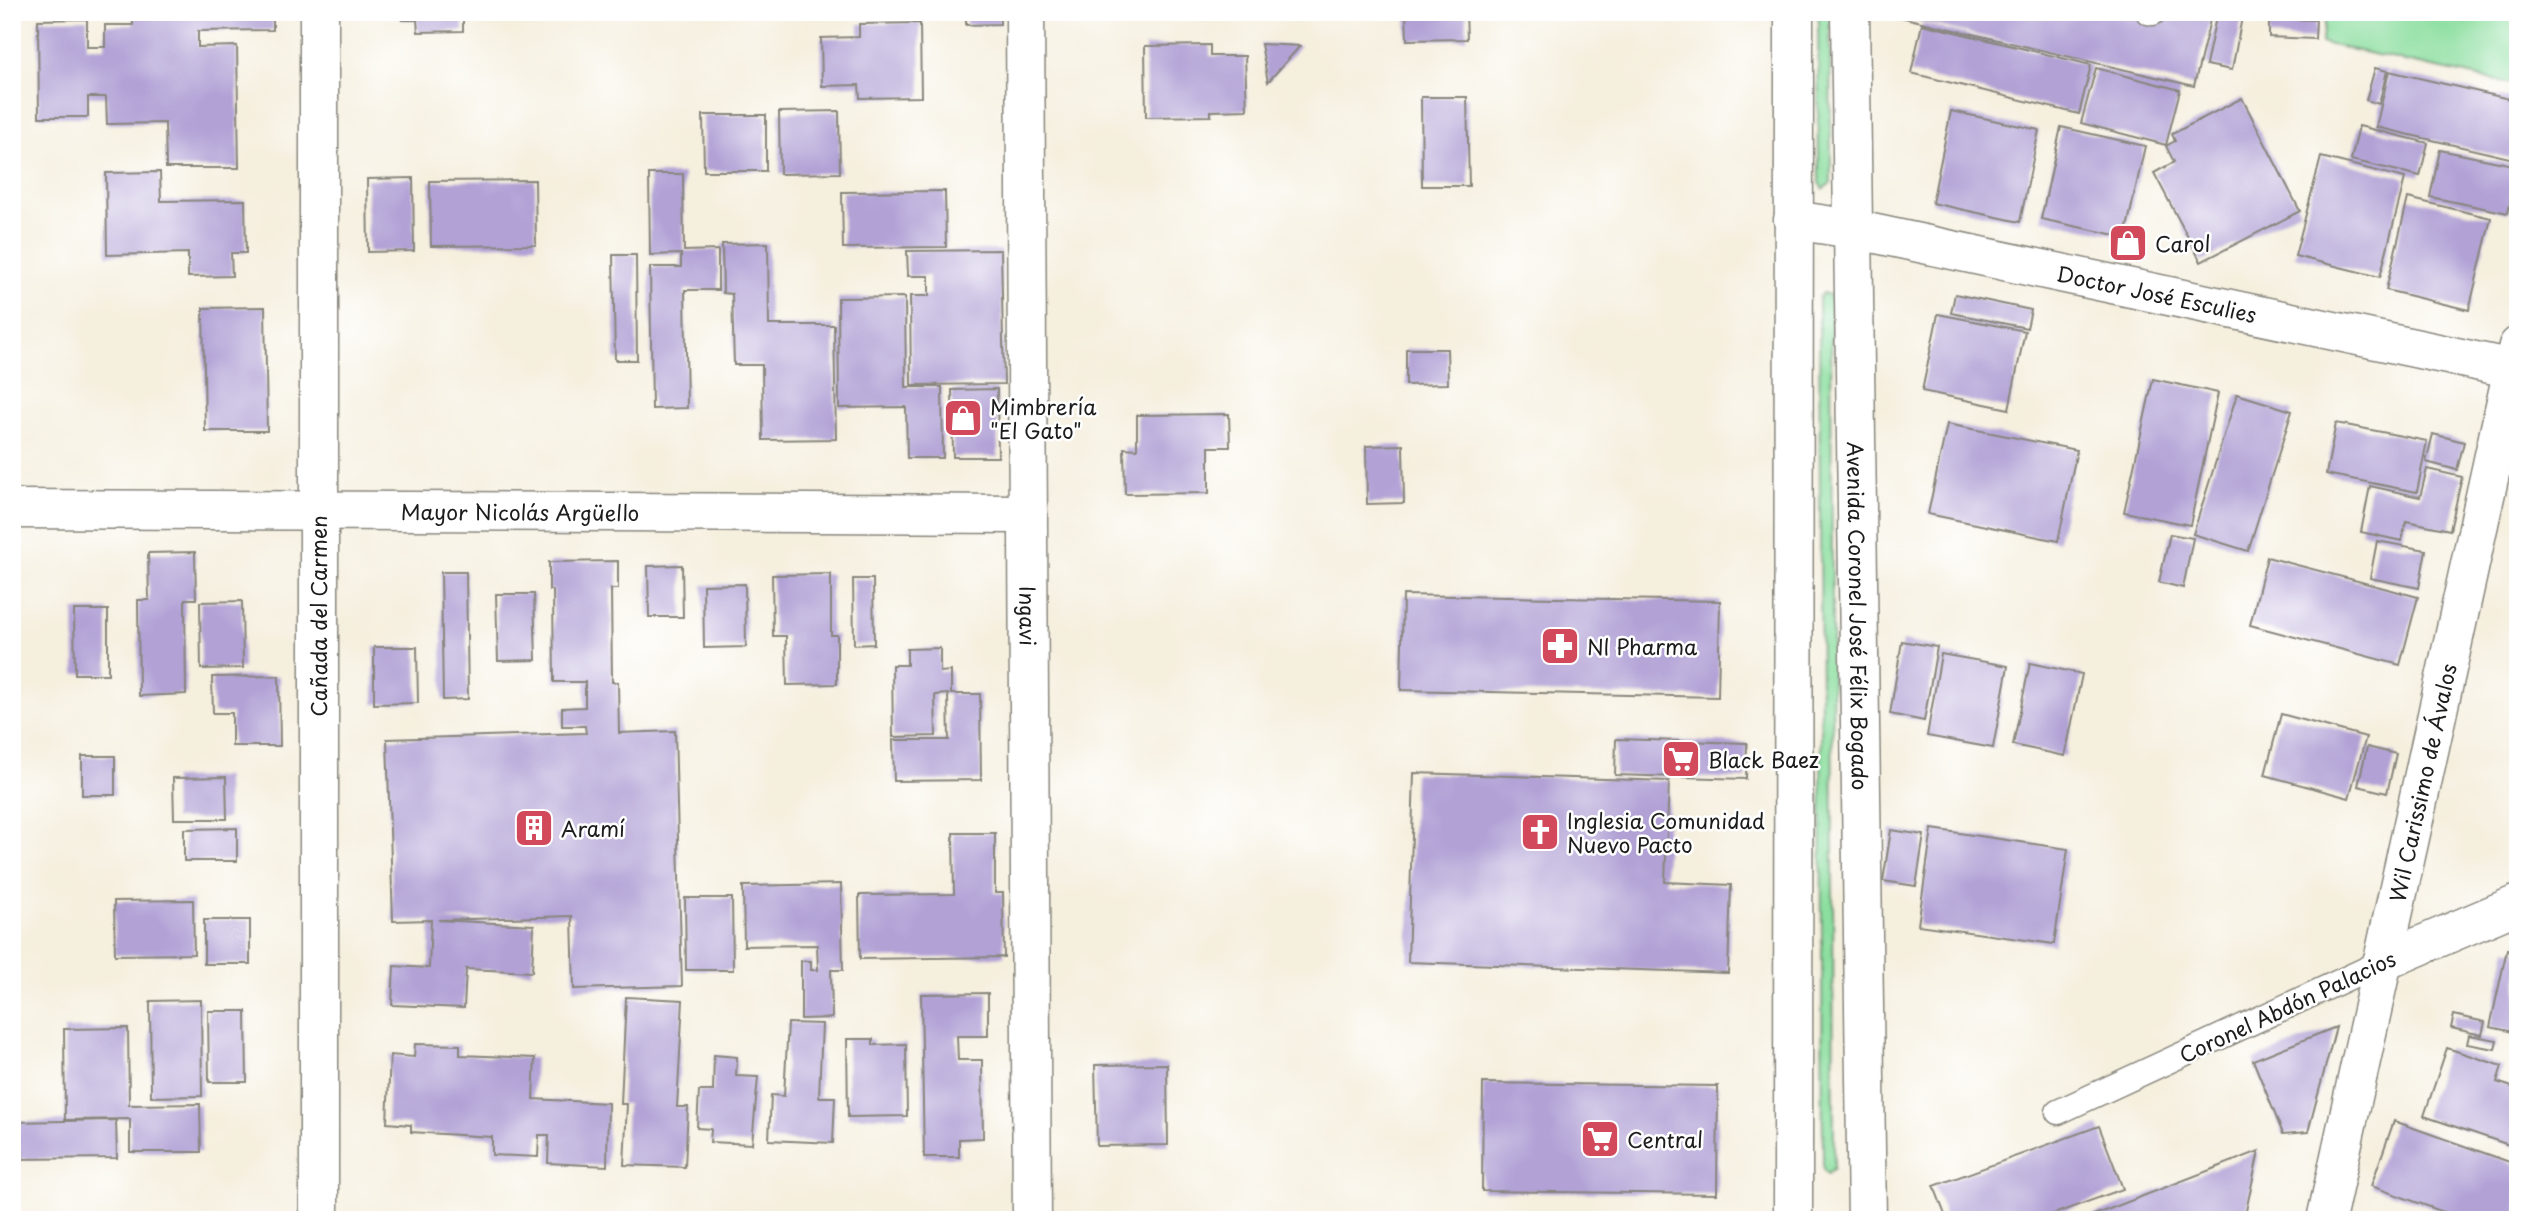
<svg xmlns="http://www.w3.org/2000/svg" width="2530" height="1232" font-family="'Playpen Sans',sans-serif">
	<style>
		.green { fill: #8bde9f; stroke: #547d5e; stroke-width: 2 }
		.building { fill: #b1a1d5 }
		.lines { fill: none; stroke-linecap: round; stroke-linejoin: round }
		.lane-casing { stroke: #88867d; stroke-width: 27 }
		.street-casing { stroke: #88867d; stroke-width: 41 }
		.primary-casing { stroke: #88867d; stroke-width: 41 }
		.lane { stroke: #fff; stroke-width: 24 }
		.street { stroke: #fff; stroke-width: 38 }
		.primary { stroke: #fff; stroke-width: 38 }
		.labels { text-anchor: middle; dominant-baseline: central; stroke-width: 5; stroke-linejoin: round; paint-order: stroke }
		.poi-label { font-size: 21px; fill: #1c1c1c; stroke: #fff; text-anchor: start }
		.street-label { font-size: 21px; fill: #1c1c1c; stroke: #fff }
	</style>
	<rect width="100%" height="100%" fill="#fff"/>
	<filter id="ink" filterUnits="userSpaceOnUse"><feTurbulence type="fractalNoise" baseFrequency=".0143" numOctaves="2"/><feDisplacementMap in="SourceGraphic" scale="14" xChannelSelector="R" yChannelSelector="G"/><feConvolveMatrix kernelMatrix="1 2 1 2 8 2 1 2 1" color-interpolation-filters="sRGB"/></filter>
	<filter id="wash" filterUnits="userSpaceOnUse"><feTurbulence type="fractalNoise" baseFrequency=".00686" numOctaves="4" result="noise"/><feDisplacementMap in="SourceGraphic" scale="28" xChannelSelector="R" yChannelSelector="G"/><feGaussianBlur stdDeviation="1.57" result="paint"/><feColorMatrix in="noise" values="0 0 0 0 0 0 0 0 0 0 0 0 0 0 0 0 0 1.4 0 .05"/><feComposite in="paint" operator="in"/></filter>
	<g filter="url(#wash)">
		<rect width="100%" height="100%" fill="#f5efde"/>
		<g class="green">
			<path d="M1818,12H1830L1831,183L1823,189L1819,183Z"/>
			<path d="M2327,12H2518V59L2512,84L2321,43Z"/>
			<path d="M1823,293L1830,295L1831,299L1834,1168L1827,1174L1823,1169L1819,298Z"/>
		</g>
		<g id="blocks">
			<g class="building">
				<path d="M133,12H273V30L198,31V47L237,46L239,168H166L165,123L107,124L106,97H88V117H39L38,20L87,19V47H105V25H133Z"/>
				<path d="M402,12H463V31L418,32L417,20H402Z"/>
				<path d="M966,12H1000V24L966,25Z"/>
				<path d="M1406,12H1466L1467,39L1407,40Z"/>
				<path d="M1897,12H2212L2194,86L1896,16Z"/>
				<path d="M2217,12H2243L2232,70L2206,65Z"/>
				<path d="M2269,18L2316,20L2315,39L2269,37Z"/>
				<path d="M920,23L921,97L860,98L859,85L822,86L821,38L859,37V24Z"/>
				<path d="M1922,24L2091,65L2079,114L1911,73Z"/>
				<path d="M1261,44L1300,46L1268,82Z"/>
				<path d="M1210,45V56H1245L1247,110L1211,111V116L1146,117L1145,46Z"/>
				<path d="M2096,68L2180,90L2166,145L2081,123Z"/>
				<path d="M2375,68L2387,71L2379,104L2366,100Z"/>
				<path d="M2389,71L2518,101V160L2376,127Z"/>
				<path d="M1421,97H1467L1469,186H1422Z"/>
				<path d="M2242,98L2300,211L2201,262L2154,173L2174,162L2166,146L2175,141L2172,134Z"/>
				<path d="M839,111L840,173L780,174L779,112Z"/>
				<path d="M1951,111L2039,130L2020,222L1932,203Z"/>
				<path d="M703,115H766V171H704Z"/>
				<path d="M2359,126L2428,143L2420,176L2351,160Z"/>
				<path d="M2061,127L2145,146L2125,237L2041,219Z"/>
				<path d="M2440,150L2518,166L2508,213L2430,197Z"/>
				<path d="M2321,157L2405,178L2380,277L2295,256Z"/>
				<path d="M160,172L161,201L245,200L246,253H231L232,276L188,277V253L107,255L106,173Z"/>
				<path d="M649,174H683L684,251L718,250V290H685L687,408L652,409L650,267H681V254L650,255Z"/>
				<path d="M413,178L414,251L368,252L367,179Z"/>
				<path d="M535,180L536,245L431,246L430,181Z"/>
				<path d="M945,191L946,247L843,248L842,192Z"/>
				<path d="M2408,198L2491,218L2469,310L2386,290Z"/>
				<path d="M768,243L769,325H834L836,439L763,440L762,365H734L732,294L723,293L722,244Z"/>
				<path d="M1001,250L1004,384L911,385L910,296H929V276H908L907,251Z"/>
				<path d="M613,255H636L637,360H615Z"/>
				<path d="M1955,294L2031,310L2027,328L1951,313Z"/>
				<path d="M905,297L906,387H942L943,458H907L906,407L839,408L838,298Z"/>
				<path d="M265,307L267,431H205L203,308Z"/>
				<path d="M1938,314L2025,331L2009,409L1922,391Z"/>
				<path d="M1406,349H1447L1448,384L1406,385Z"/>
				<path d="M2153,379L2218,393L2190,525L2124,512Z"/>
				<path d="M997,389L998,457H953L952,390Z"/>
				<path d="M2237,394L2292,411L2248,551L2193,534Z"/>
				<path d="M1229,414L1230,447H1209V493L1125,494L1124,448L1137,449V415Z"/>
				<path d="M2336,423L2427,441L2417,492L2326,474Z"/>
				<path d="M1947,424L2077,450L2058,541L1928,514Z"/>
				<path d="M2433,434L2464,442L2457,470L2426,462Z"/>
				<path d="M1403,445L1404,503L1367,504L1366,446Z"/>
				<path d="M2427,469L2462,477L2450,530L2406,521L2402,541L2361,532L2370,486L2420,497Z"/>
				<path d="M2170,534L2193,538L2183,588L2159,582Z"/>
				<path d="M2377,541L2426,550L2419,588L2370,578Z"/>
				<path d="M195,552L196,599H185L186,694L139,696L138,600H149L148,553Z"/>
				<path d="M2267,557L2418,597L2400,665L2250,625Z"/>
				<path d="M618,561V589H611L612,682H618L619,733L675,731L682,986L574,989L572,916L438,920L534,925L532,972L466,969L464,1008L392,1005L394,966L429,968L431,920L393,921L387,739L586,733L585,726H562V708L585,707V682H554L553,590H549V562Z"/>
				<path d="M682,565L683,617H649L648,566Z"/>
				<path d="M441,572H466L468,699L443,700Z"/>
				<path d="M831,574V635H837V684L787,685L786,636H773L772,575Z"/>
				<path d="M853,579H873L874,644L854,645Z"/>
				<path d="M745,584L746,647L704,648L703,585Z"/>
				<path d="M496,594H534L536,660L498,661Z"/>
				<path d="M1403,595L1720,601L1718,697L1401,690Z"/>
				<path d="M242,601L243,668L201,669L200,602Z"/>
				<path d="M74,610H108V674H75Z"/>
				<path d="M1902,641L1937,647L1924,721L1890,714Z"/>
				<path d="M374,647H417L418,703L374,704Z"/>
				<path d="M940,648V672L951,671V694H980L981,780L894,781L893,740H949L948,694L935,695L936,736L893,737L892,665H907V649Z"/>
				<path d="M1941,654L2008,666L1993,748L1927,736Z"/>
				<path d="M2030,663L2082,674L2065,756L2013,745Z"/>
				<path d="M279,676L280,746H232V713H213L212,677Z"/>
				<path d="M2281,714L2366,737L2349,798L2265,775Z"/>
				<path d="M1616,739L1747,743L1746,779L1615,775Z"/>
				<path d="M2367,747L2396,754L2387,793L2358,786Z"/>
				<rect x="82" y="756" width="33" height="39"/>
				<path d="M1414,773L1669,781L1665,882L1731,885L1728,973L1408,962Z"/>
				<path d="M226,777L227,819H174L173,778Z"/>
				<path d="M237,828V861H184V829Z"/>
				<path d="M1932,829L2068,849L2054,944L1918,925Z"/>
				<path d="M1891,830L1924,835L1916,886L1883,881Z"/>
				<path d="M953,833H995V893H1003L1004,957L860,959L859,895L954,894Z"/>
				<path d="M841,884L843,970H831L832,1018L801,1019V961H811V970H818L817,945L744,946L743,886Z"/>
				<path d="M685,898H732L733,970H686Z"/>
				<path d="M193,900L194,954L115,955L114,901Z"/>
				<rect x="204" y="920" width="46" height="44"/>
				<path d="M2507,949L2518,951V1033L2490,1027Z"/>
				<path d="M988,993V1036H957L958,1060H982L983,1138L959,1139V1157H924L921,994Z"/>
				<path d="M626,997L683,1000L677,1107H688L685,1167L624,1165L627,1104H621Z"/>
				<path d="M201,1000L202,1096L151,1097L150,1001Z"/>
				<path d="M208,1011H246L247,1082H209Z"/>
				<path d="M2454,1015L2485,1022L2482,1035L2451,1028Z"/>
				<path d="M788,1023L822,1024L819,1097H835L833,1143L769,1140L771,1095L784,1096Z"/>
				<path d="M2336,1027L2308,1132L2283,1134L2253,1060Z"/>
				<path d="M128,1028L129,1105L200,1104L201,1152H130V1119L65,1120L64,1029Z"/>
				<path d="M2469,1035L2497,1040L2495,1049L2467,1044Z"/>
				<path d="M847,1039H873V1045L906,1044L907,1116L848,1117Z"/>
				<path d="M415,1044L460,1045V1055L535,1058L533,1099L608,1103L607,1166L548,1163L549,1135H539L538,1157L492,1155V1137L411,1132V1125L387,1123L390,1055L414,1057Z"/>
				<path d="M2447,1048L2502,1066L2497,1082L2518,1089V1148L2424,1116Z"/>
				<path d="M714,1055L737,1057L736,1076L758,1077L752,1144L710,1142L711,1129L697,1128L699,1091H713Z"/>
				<path d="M1167,1064L1168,1145L1097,1146L1095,1065Z"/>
				<path d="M1483,1083L1718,1086L1717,1194L1482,1191Z"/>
				<path d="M116,1120L117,1158L12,1159V1122Z"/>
				<path d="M2394,1121L2518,1165V1220H2466L2371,1186Z"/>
				<path d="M2099,1126L2123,1189L2037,1220H1947L1934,1186Z"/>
				<path d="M2259,1151L2244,1220H2081Z"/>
			</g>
		</g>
	</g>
	<g filter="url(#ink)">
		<use href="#blocks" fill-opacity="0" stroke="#88867d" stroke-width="2"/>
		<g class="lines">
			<g class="lane-casing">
				<g id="lane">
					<path d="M2148,12L2153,13"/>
					<path d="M2058,1112L2382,962"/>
				</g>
			</g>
			<g class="street-casing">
				<g id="street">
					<path id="s1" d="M1025,12L1032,1220"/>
					<path id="s2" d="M1793,220L1853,229L2518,370"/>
					<path id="s3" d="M12,509L1028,514"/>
					<path d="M2382,962L2518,904"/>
					<path d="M319,1220V12"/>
					<path id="s4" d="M2326,1220L2518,346"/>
				</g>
			</g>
			<g class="primary-casing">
				<g id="primary">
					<path id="s5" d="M1850,12L1867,1220"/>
					<path d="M1793,1220L1794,12"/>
				</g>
			</g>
			<use href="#lane" class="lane"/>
			<use href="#street" class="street"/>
			<use href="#primary" class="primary"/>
		</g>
	</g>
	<defs>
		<g id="shop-square" transform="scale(2.0125)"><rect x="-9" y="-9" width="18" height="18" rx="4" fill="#d1495b" stroke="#fff"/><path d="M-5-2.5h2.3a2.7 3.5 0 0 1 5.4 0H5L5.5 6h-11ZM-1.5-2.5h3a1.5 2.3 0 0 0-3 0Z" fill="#fff"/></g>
		<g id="pharmacy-square" transform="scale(2.0125)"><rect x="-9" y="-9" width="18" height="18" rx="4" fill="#d1495b" stroke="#fff"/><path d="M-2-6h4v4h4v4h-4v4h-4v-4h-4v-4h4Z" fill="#fff"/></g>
		<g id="supermarket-square" transform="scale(2.0125)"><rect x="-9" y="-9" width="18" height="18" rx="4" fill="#d1495b" stroke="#fff"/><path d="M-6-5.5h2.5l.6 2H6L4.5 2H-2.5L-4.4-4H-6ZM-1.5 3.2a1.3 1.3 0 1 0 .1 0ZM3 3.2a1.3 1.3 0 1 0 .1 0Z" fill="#fff"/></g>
		<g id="building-square" transform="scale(2.0125)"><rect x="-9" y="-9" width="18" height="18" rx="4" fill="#d1495b" stroke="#fff"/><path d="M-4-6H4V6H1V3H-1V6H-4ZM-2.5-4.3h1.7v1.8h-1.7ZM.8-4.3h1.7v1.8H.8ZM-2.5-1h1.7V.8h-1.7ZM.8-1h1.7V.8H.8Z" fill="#fff"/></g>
		<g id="church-square" transform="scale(2.0125)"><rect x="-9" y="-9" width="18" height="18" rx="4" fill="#d1495b" stroke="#fff"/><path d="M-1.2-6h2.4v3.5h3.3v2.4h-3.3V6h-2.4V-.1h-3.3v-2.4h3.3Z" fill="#fff"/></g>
	</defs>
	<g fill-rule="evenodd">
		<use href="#shop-square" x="2128" y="243"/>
		<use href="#shop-square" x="963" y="418"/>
		<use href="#pharmacy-square" x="1560" y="646"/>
		<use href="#supermarket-square" x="1681" y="759"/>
		<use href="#building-square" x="534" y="828"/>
		<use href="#church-square" x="1540" y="832"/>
		<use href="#supermarket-square" x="1600" y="1139"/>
	</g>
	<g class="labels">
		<g class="poi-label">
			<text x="2155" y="243">Carol</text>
			<text x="990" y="406">Mimbrería<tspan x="990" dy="24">"El Gato"</tspan></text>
			<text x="1587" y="646">Nl Pharma</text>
			<text x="1708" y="759">Black Baez</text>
			<text x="1567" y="820">Inglesia Comunidad<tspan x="1567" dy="24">Nuevo Pacto</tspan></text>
			<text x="561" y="828">Aramí</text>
			<text x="1627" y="1139">Central</text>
		</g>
		<g class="street-label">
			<text stroke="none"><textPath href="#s2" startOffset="371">Doctor José Esculies</textPath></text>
			<text stroke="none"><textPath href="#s3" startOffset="508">Mayor Nicolás Argüello</textPath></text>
			<text transform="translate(318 616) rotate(-90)">Cañada del Carmen</text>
			<text stroke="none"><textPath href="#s1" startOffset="604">Ingavi</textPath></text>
			<text stroke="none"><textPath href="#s5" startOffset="604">Avenida Coronel José Félix Bogado</textPath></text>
			<text stroke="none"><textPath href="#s4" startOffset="448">Wil Carissimo de Ávalos</textPath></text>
			<text transform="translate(2287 1006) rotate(-25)">Coronel Abdón Palacios</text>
		</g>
	</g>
	<rect width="2530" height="1232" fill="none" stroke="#fff" stroke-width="42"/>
</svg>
